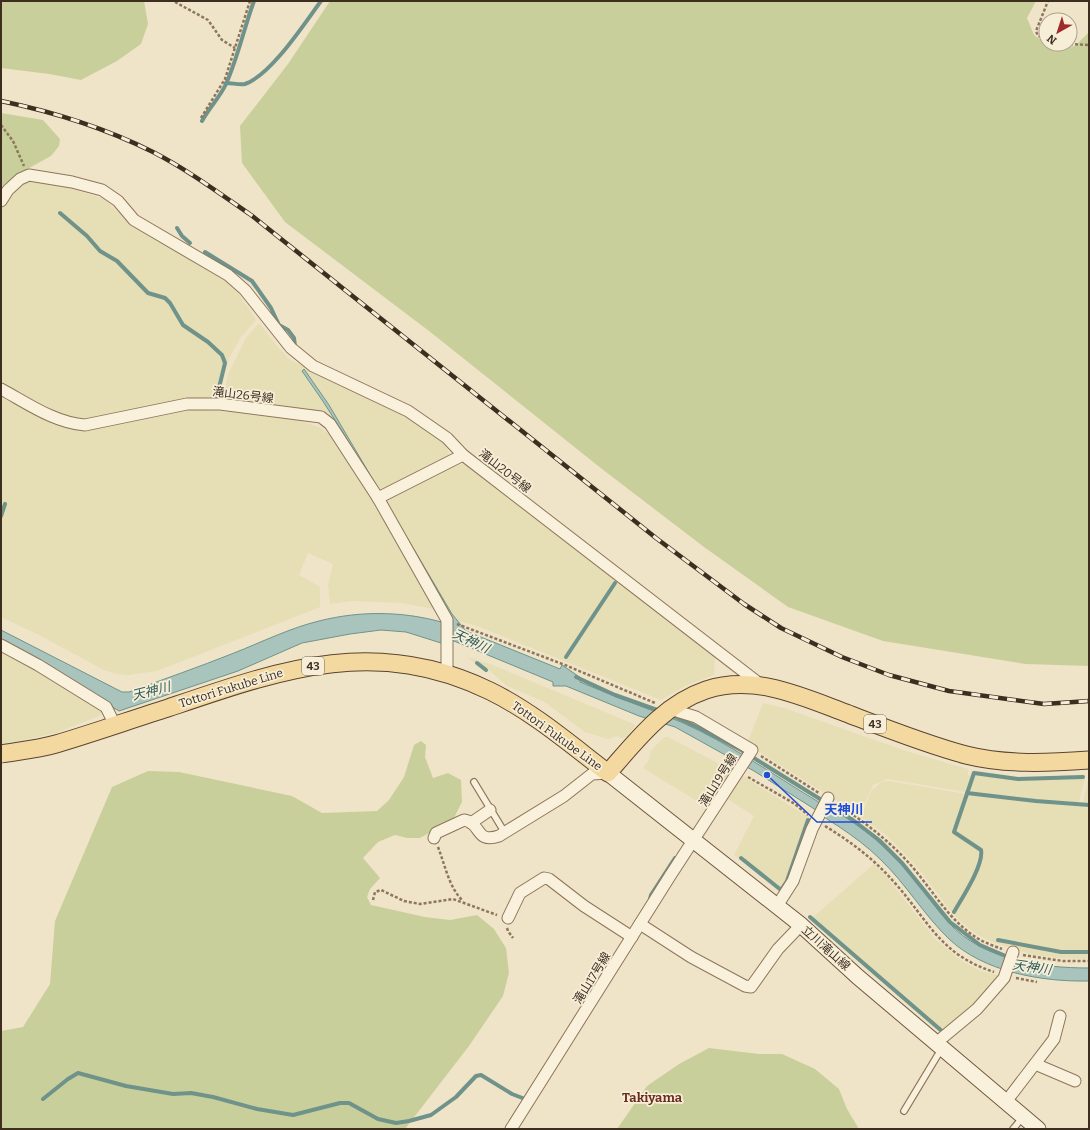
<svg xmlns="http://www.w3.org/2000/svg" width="1090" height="1130" font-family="Bitter,'Noto Sans JP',serif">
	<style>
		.farmland { fill: #e6deb5 }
		.green { fill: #c9cf9b }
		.water { fill: #a9c4bc; stroke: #6f938a }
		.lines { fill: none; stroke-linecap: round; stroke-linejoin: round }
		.stream { stroke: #6f938a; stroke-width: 4 }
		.lane-casing { stroke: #8d765c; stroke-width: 8 }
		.street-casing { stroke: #8d765c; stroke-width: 13 }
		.secondary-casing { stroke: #6f573f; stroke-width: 17 }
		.primary-casing { stroke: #5b4430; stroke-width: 19 }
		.path { stroke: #8d765c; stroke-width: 2.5; stroke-dasharray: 3 2; stroke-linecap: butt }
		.lane { stroke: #faf1dc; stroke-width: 5.5 }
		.street { stroke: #faf1dc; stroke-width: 11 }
		.secondary { stroke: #faf1dc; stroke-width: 15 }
		.primary { stroke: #f3d9a0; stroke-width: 17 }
		.rail-casing { stroke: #3d2e20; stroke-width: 4.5 }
		.rail { stroke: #f7eed8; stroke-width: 3; stroke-dasharray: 9; stroke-linecap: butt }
		.labels { text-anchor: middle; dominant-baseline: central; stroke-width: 3.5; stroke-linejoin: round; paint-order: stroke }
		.shield { fill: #f7eed8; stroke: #756857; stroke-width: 1 }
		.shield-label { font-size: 11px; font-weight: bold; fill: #3d2e20 }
		.street-label { font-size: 12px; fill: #3d2e20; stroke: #f7eed8 }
		.water-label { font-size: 13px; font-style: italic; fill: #2f5d5a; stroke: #f7eed8 }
		.neighbourhood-label { font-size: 13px; font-weight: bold; fill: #6b2e1e; stroke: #f7eed8 }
		.leader { fill: none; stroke: #1d4ed8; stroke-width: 1.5 }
		.callout-dot { fill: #1d4ed8; stroke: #f7eed8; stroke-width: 1.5 }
		.callout-label { font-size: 13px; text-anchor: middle; font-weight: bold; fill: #1d4ed8; stroke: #f7eed8; stroke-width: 3.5; stroke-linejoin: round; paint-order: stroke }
	</style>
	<rect width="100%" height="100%" fill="#f0e4c8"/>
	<g class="farmland">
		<path d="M29,180L66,187L104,199L133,226L223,279L239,294L256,320L241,337L229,358L218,400L86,420L63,415L1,383V210L22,184Z"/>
		<path d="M259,323L277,346L288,358L296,363L362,391L418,423L445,444L449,453L447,460L385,489L374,487L328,413L223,401L228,374L246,338Z"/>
		<path d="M1,394L57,423L197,408L301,421L321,428L336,440L438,610L403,603L352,601L330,604L328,585L333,564L308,553L299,575L320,587V607L157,671L128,675L117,674L104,670L39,635L1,617Z"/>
		<path d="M462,464L472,468L715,655L714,675L685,686L661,700L477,626L450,619L383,502L387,496Z"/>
		<path d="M1,648L102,711L99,716L56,733L1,745Z"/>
		<path d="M467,657L490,664L636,725L626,737L621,738L617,736L608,739L585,732L543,701L507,686L489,670L487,672Z"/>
		<path d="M763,703L784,708L906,751L968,769V775L970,776L972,770L1028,778L1086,774L1079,802H1083L1089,776V959L1058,958L1030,954L992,942L976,934L960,921L949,909L921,872L902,851L886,835L861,817L871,791L882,782L889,781L966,794V792L888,779L873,785L859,815L747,744Z"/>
		<path d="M664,737H668L733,771L710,809L643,768L649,760L650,752Z"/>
		<path d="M741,775L811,819L788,882L781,893L734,855L754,816L726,798Z"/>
		<path d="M874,864L886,876L936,940L963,962L981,971L1001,976L985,996L943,1035L810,920Z"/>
	</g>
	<g class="green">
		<path d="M1,1H144L148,24L141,44L117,61L81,80L49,74L1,68Z"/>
		<path d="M330,1H1036L1027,18L1034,35L1046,44L1060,48L1075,46L1089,32V666L1025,664L883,641L788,607L704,547L602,469L429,331L285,222L242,163L240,126L288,64Z"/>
		<path d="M1,113L43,120L60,139L59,146L51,156L22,172L2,186Z"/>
		<path d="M421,741L426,745L425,757L433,778L448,773L461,780L462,802L453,820L420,838H407L395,835L378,842L363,858L380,878L370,889L367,897L371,905L425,917L450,920L477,915L494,929L506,948L509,973L503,996L469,1046L405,1129H1V1031L23,1027L50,984L55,921L112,787L148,771L179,772L292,796L322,813L377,811L389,800L404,777L414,745Z"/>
		<path d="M709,1048L759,1054H782L815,1069L839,1089L847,1109L859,1129H617L647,1086L679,1064Z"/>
	</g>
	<path class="water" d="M304,369L329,405L452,614L466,631L560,669L562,665L581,678L580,682C613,696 647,708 681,722C729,743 772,774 817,801C828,808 840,813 851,821C874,836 895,856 913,878C925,892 936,909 949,923C983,960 1041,968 1089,968V981C1042,982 984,972 949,939C924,915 906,884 881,860C868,847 853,836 838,826C830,821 823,817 816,810L754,771L675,727L639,716L566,686H553V682L454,641L441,643L406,632L381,630L350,634L302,643L238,671L119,711L1,642V630L122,692H129C164,679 199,667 234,653C262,642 290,628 319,621C362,610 409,611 451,625C403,539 359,450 302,371Z"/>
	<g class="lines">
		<g class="stream">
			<path d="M226,83C232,83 239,85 245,84C271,75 304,24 321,1"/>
			<path d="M202,121C209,108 220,97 226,84C238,57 244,28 254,1"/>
			<path d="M60,213L87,236L100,251L117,261L148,293L165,298L170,303L183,325L208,342L222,355L225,363L217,396"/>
			<path d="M177,228L182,236L190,243"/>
			<path d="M205,252L252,281L271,308L279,325L288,330L294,338L295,346"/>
			<path d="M1,516L5,504"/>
			<path d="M566,657L615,583"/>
			<path d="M477,663L486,670"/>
			<path d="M576,677L615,695L660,711"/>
			<path d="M671,715L697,727L741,750L849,817L879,840L902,863L950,922L980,945L1008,957"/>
			<path d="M967,793L1036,801L1089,805"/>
			<path d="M741,858L781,890L787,881L808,820"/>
			<path d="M650,899L651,895L675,858"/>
			<path d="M954,912C962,898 984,865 981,850L954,832L974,773L1018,779L1083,777"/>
			<path d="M810,917L943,1032L946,1030"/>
			<path d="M998,940L1061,952H1089"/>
			<path d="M43,1099L68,1079L78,1073L126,1086L173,1094L191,1093L213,1097L257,1109L293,1115L340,1103H349L378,1119L396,1123L409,1121L431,1115L456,1097L476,1076L481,1075L512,1094L525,1099L527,1096"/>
		</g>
		<g class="lane-casing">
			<g id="lane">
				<path d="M474,782L505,833"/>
				<path d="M904,1111L942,1048"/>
				<path d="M1013,1129L1023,1117"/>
			</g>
		</g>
		<g class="street-casing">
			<g id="street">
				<path d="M1,201L8,190L20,179L29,175L72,182L102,190L118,201L134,220L228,275L245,290L291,348L313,366L408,411L447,438L463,455"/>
				<path d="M1,389C27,403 55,423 85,425L187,404H220L321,417L330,424L378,498"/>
				<path d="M1,645L38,665L106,707L115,725"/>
				<path d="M447,674V620L378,498L463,455L761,685"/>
				<path d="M471,823L490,810"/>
				<path d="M434,838L436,833L464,820C482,823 475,844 499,836L564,796L592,774L608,773"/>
				<path d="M777,906L793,881L812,829L828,798"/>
				<path d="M508,918L520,893L544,878L549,879L584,906L632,937"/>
				<path d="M640,924L691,957L745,986L751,987L778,949L801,925"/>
				<path d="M936,1043L977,1009L1004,978L1013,952"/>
				<path d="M1035,1064L1075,1081"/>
				<path d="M1005,1103L1054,1039L1060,1016"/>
				<path d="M511,1129L670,876L752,750L696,717L670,709"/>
			</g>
		</g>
		<g class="secondary-casing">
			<path id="secondary" d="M608,773L801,925L858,977L1038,1129"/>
		</g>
		<g class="primary-casing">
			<path id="primary" d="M1,754C19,751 38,749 56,744C93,733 130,720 168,708C280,670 375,635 490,691C533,712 570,744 608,773C636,741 664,704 706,690C754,674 801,696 846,713C885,728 925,744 966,755C1006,765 1048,763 1089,760"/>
		</g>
		<g class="path">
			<path d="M175,2L208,20L222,40L235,48"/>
			<path d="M1046,39L1038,36L1036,31L1048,1"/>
			<path d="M1070,44L1089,45"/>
			<path d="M201,118L225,79L250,1"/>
			<path d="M1,125L13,141L24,166"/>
			<path d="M457,624L565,665L655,703"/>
			<path d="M761,756L819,793"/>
			<path d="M748,777L795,804L808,815"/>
			<path d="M837,804C863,821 887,839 908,862C931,887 947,919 977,938C985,943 994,946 1002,949"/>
			<path d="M825,826C851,842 874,859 894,882C929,921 939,954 994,972"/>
			<path d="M438,847C445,865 449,887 462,900"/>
			<path d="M373,900L375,892L381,890L404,901L420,904L453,899L497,915"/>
			<path d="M507,928L508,931L513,938"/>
			<path d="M1023,955L1063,961H1089"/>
			<path d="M1016,978L1037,982"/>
		</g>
		<use href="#lane" class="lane"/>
		<use href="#street" class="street"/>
		<use href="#secondary" class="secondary"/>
		<use href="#primary" class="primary"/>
		<g class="rail-casing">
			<path id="rail" d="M1,101C54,112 105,128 153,152C188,170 219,193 251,215L656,538L744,604L781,628L842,657L889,675L949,691L1044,704L1089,701"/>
		</g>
		<use href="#rail" class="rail"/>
	</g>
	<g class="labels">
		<g class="shield">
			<rect x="302" y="657" width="22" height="18" rx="3"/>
			<rect x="864" y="715" width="22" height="18" rx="3"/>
		</g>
		<g class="shield-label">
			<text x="313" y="666">43</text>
			<text x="875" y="724">43</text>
		</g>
		<g class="street-label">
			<text transform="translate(243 395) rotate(7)">滝山26号線</text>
			<text transform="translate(505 471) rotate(38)">滝山20号線</text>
			<text transform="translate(231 688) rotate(-17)">Tottori Fukube Line</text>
			<text transform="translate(557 736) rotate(36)">Tottori Fukube Line</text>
			<text transform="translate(718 780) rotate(-58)">滝山19号線</text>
			<text transform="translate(826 948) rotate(42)">立川滝山線</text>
			<text transform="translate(592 978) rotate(-58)">滝山17号線</text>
		</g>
		<g class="water-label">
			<text transform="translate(471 641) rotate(25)">天神川</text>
			<text transform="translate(151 691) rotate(-14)">天神川</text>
			<text transform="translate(1032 967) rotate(8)">天神川</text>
		</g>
		<g class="neighbourhood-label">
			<text x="652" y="1097">Takiyama</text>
		</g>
	</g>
	<path class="leader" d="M767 775L817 822H872"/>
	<circle class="callout-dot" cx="767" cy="775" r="4"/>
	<g class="callout-label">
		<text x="844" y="814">天神川</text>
	</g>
	<rect width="1090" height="1130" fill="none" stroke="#3d2e20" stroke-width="4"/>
	<g transform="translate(1058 32) rotate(219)"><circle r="19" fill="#f7eed8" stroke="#ada18e"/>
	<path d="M0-3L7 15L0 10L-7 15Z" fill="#9e2a2b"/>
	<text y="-6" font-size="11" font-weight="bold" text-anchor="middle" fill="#3d2e20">N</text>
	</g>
</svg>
